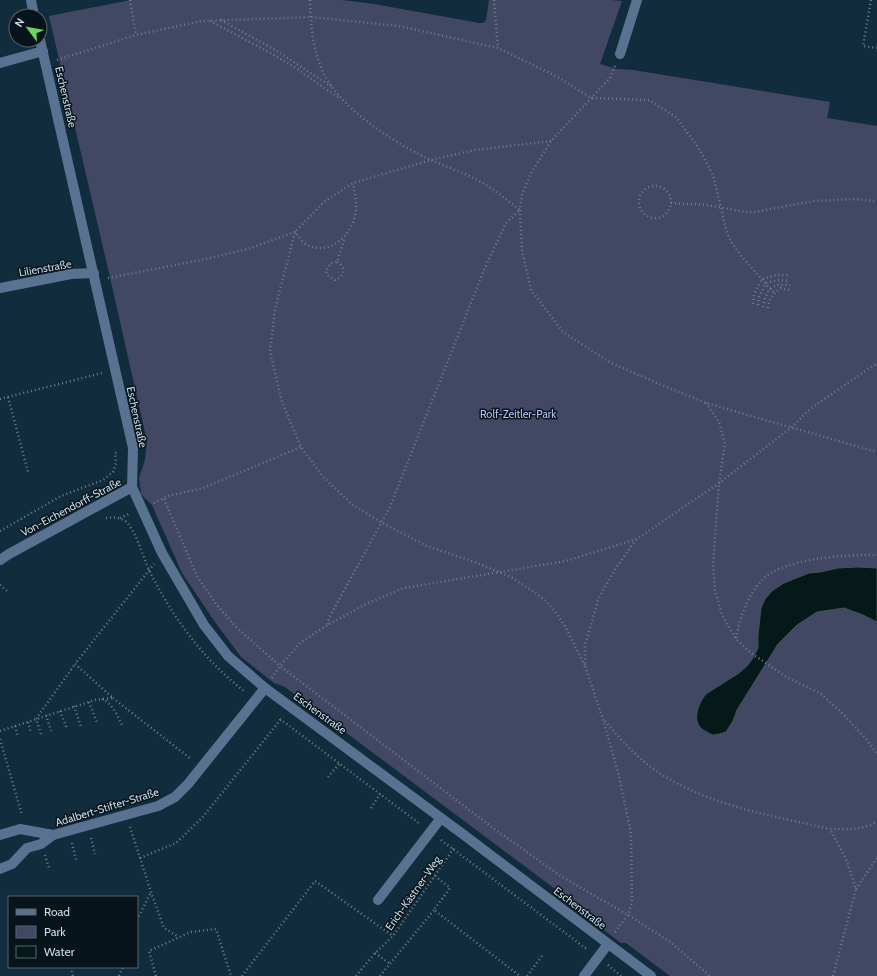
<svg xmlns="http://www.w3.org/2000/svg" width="877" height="976" font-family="Cabin,sans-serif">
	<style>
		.green { fill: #424863 }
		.water { fill: #051919; stroke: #405356 }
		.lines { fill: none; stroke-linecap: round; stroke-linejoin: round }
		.path { stroke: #697f8d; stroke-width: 2.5; stroke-dasharray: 1 3; stroke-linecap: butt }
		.minor { stroke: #5a7291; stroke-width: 10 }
		.labels { text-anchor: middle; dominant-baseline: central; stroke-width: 3; stroke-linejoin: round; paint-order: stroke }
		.street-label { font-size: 11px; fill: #cbdbe6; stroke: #08141b }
		.park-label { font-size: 11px; fill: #b3c0f6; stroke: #08141b }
	</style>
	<rect width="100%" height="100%" fill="#112d3d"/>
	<path class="green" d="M131,0H342L374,4L479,23H483L486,20L489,0H611L622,1L600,64L617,69L633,70L830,102L827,118L877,126V976H670L626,943H621L595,923L594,918L285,687L274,683L241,657L215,622L182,573L152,505L141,494L139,478L145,460L147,441L109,273L49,16Z"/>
	<path class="water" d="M858,567L877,568V622L863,615L844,608L817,612L797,625L778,644L737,710L733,721L726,732C722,733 717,735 713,735C713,735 708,733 707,732C690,725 697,705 706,694L739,673L747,666L753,658L758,648V635L761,608L765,599L772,591L784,583L809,573L821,572L838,568Z"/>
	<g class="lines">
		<g class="path">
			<path d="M130,0L136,35"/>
			<path d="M310,0C311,25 312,49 323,72C340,109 396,144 433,161C449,168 467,174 483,183C496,191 508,201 520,210L506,223L484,270L390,507L329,618L328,625"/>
			<path d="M494,0L498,48"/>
			<path d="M871,0L863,46L877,48"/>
			<path d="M221,20L277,51L332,87"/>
			<path d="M210,21C238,36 267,50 294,67C310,77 324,89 340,98"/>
			<path d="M57,60L136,35L202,21L311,17L399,26L498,48L558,77L591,98L649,100L676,117L698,147L713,175L727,233L732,243L742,257L774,293"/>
			<path d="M615,66L610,78L551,141L530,175L522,195L520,210L522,250L531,290L563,332L611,363L664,386L706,403L877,452"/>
			<path d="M551,141L475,150L431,160L353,183L324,202L295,232L275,309L270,352L282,402L301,447L324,478L353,505L382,523L427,546L480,564L511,577L534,592L546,601L557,614L566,628L585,666"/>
			<circle cx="655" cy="202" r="16"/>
			<path d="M671,203L707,205L745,212H755L814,201L854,199L877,201"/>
			<path d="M337,262C344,266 345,272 340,278L335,280L327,275L326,270L331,263L337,262L344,240"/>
			<path d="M108,278L206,259L251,248L295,232C298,236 303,243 307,245C328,255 348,239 354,219C358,207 355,195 353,183"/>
			<path d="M753,304L754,294L762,279L777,275H788"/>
			<path d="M758,305L759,297L766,283L779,280L789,281"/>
			<path d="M763,307C766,289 772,283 790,285"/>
			<path d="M768,308C769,298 773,294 781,288L790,290"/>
			<path d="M8,397L28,472"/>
			<path d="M0,399L102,373"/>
			<path d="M706,403L719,422L725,444L719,483L713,565L715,590L722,615L736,639L751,653L788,678L820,693L844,715L867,740L877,754"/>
			<path d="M164,499L197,576L216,604L236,627L280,666L493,828L562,877L628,915L669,941L710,976"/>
			<path d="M154,503L168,496L203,488L301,447"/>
			<path d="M106,518C114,517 123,517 128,524C138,535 143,559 151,574C174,619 204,660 244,691"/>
			<path d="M120,518L129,514"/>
			<path d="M0,531L61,496L103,480L113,472L116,463L115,453L119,452"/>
			<path d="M0,585L7,591"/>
			<path d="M736,638C740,618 747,596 762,580C783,558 848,554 877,555"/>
			<path d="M272,678L280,666L301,642L328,625L366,604L404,588L566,561L637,539L719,483L792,427L810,409L877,363"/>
			<path d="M113,698L191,759"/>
			<path d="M102,699C112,703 117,715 122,725"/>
			<path d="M89,702L97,723"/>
			<path d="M74,706L81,727"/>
			<path d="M60,711L67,729"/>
			<path d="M46,715L51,731"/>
			<path d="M280,719L420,824"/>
			<path d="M605,721C619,738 634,754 652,768C704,805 769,815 830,829"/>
			<path d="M28,722L31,733"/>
			<path d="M15,726L18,737"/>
			<path d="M0,731L95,700L113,698L75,664L154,564"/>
			<path d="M41,734L36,719L75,664"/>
			<path d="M0,739L22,815"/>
			<path d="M328,777L339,764"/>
			<path d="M371,808L380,794"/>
			<path d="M130,827L151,892L164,928L179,937"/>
			<path d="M91,838L95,854"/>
			<path d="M441,840L588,950"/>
			<path d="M72,843L76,860"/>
			<path d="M45,855L49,868"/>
			<path d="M140,858L176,843L202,818L281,719"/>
			<path d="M435,876L450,888L434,910L520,976"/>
			<path d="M856,889L877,858"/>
			<path d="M137,920L151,892"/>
			<path d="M615,932L628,915L632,902L631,833L619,776L603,719L585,666V645L599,597L616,568L636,540"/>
			<path d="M375,953L389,963"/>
			<path d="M608,965L621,976"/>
			<path d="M71,967L73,976"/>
			<path d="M119,976L123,967"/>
			<path d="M156,976L149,951L191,932L216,929L231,976"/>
			<path d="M242,976L315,881L393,936"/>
			<path d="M356,976L375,953L393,936L454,848"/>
			<path d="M380,976L434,910"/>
			<path d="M527,976L542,956"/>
			<path d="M833,976L856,889L846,859L830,829C847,829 862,831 877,821"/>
		</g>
		<g class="minor">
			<path d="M31,0L34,16"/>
			<path d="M40,40L133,448L132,487L162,553L204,625L228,656L265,688L464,835L651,976"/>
			<path d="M620,54L637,0"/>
			<path d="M0,63L43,51"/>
			<path d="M0,288L71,274L94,273"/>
			<path d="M0,560L9,554L132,487"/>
			<path d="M0,835L20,829L53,835L158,806L175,797L188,784L265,688"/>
			<path d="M0,869L12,864L27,848L41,844L53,835"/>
			<path d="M378,900L441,818"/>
			<path d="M584,976L608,944"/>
		</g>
	</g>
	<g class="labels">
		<g class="street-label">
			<text transform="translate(66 97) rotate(77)">Eschenstraße</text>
			<text transform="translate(45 268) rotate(-10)">Lilienstraße</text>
			<text transform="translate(137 417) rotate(78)">Eschenstraße</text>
			<text transform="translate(71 507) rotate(-28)">Von-Eichendorff-Straße</text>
			<text transform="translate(320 713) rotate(36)">Eschenstraße</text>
			<text transform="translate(107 807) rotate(-17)">Adalbert-Stifter-Straße</text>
			<text transform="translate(413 893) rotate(-55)">Erich-Kästner-Weg</text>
			<text transform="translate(580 908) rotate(37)">Eschenstraße</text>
		</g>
		<g class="park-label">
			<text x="518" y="414">Rolf-Zeitler-Park</text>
		</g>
	</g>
	<rect x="8" y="896" width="130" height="72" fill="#08141b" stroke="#56646c"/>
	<rect x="16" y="909" width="20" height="6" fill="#5a7291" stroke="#56646c"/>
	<text x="44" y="916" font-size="12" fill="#cbdbe6">Road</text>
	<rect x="16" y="926" width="20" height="12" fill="#424863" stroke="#56646c"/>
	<text x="44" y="936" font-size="12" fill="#cbdbe6">Park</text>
	<rect x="16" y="946" width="20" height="12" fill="#051919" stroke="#56646c"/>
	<text x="44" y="956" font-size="12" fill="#cbdbe6">Water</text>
	<g transform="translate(28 28) rotate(302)"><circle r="19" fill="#08141b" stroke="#56646c"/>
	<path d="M0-3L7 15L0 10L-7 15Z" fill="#6fd360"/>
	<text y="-6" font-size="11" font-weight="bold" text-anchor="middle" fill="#cbdbe6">N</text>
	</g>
</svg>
